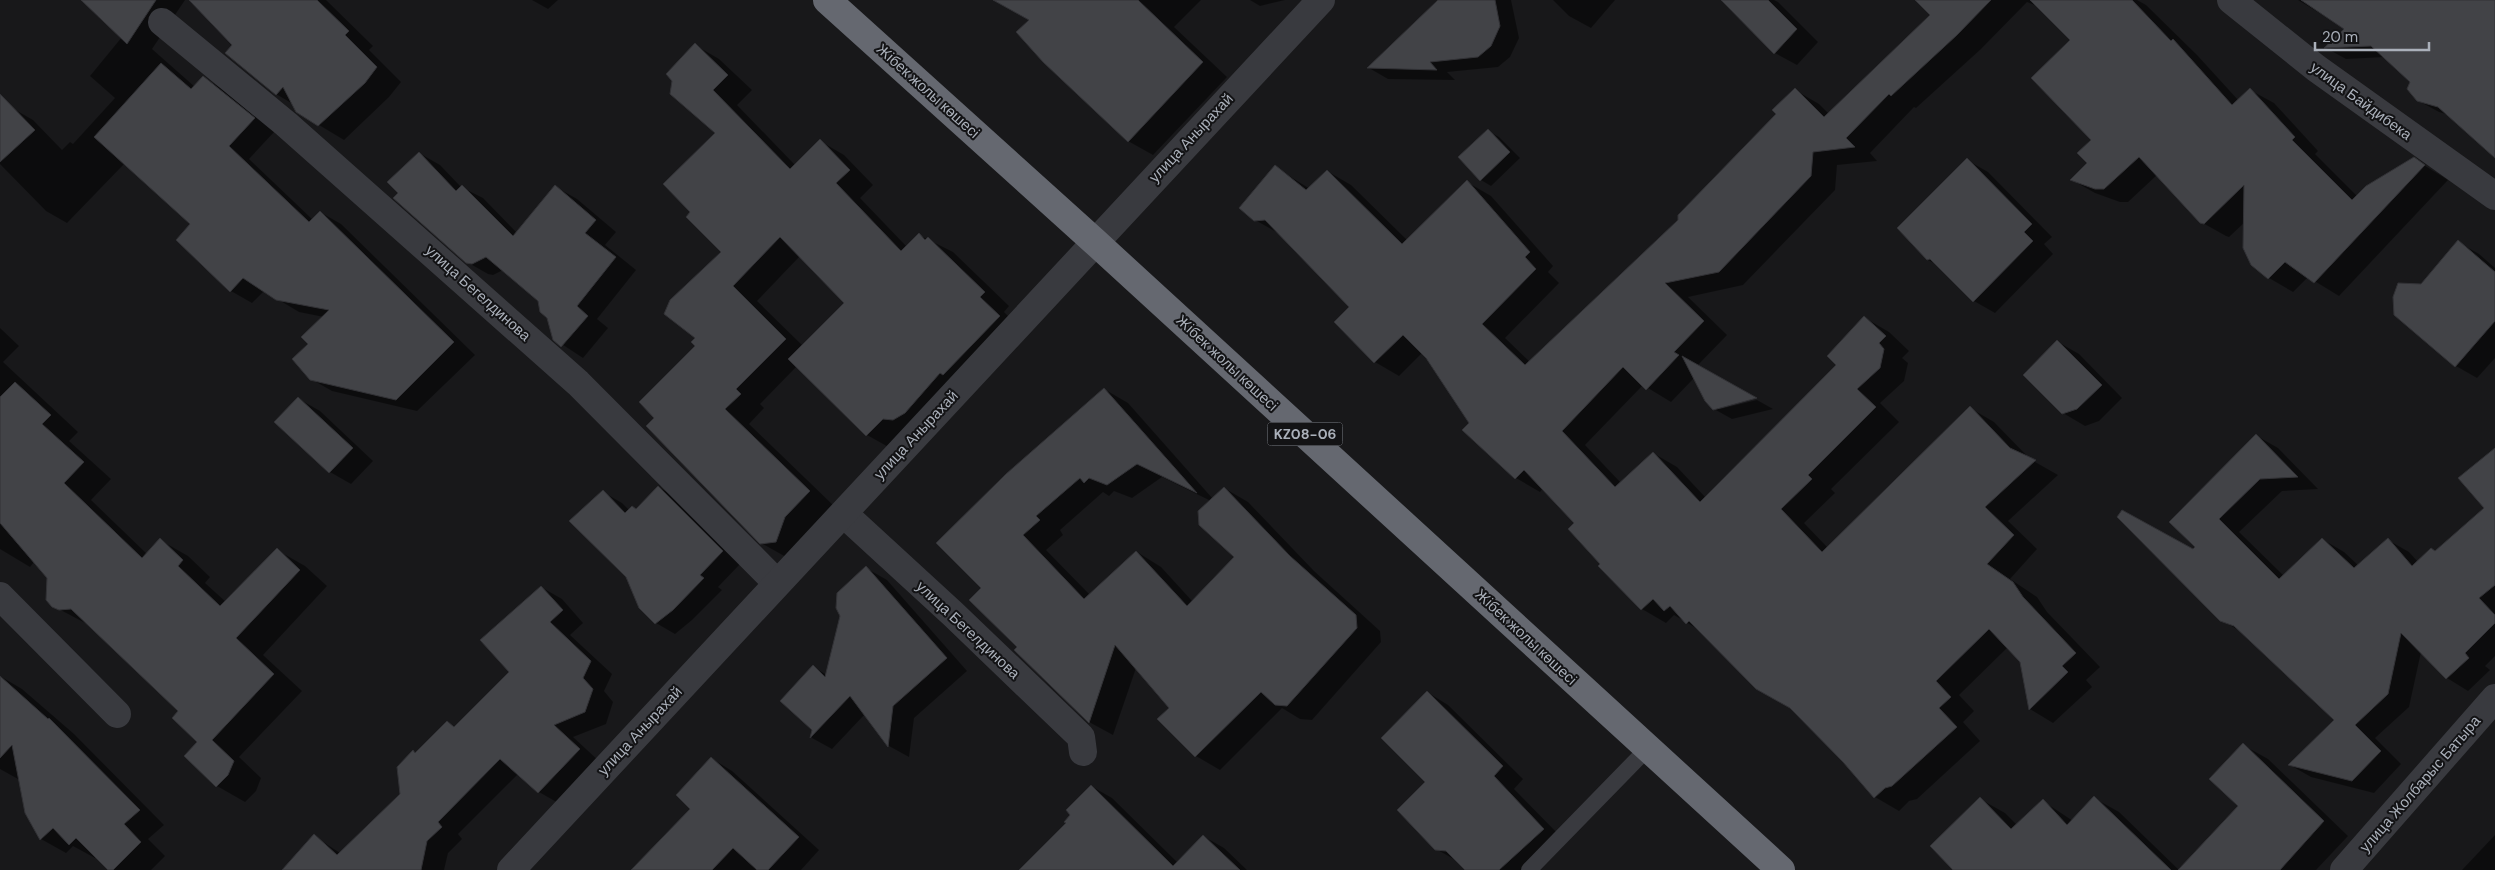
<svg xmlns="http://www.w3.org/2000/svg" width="2495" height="870" font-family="'DM Sans',sans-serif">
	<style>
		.shadow { fill: #0007; fill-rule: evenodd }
		.building { fill: #424347; stroke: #323236 }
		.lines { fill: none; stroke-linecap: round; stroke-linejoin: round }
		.lane { stroke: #393a3f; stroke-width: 16 }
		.street { stroke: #393a3f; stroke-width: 28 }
		.highway { stroke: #656870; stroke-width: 28 }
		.labels { text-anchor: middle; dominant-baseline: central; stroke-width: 4; stroke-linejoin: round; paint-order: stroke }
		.shield { fill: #131315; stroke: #7d8188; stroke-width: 1 }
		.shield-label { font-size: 14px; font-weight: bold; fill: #aab0ba }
		.street-label { font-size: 15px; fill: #aab0ba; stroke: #131315 }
	</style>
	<rect width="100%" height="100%" fill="#18181a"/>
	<g class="shadow">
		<path d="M83,0H185L152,49L195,87L203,78L225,90L275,131L249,159L313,220L320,212L341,224L475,355L417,411L332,391L311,379L309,344L324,317L299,312L264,291L252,303L231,291L177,240L192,224L125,163L67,223L46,211L0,164V107L12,108L33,120L62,150L70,142L73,144L115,98L90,76L122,37Z"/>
		<path d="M190,0H326L373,46L369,50L401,82L389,97L344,140L319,125L293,104L276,94Z"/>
		<path d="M532,0H558L548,9Z"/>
		<path d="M995,0H1201L1174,27L1227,77L1153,155L1128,141L1030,20Z"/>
		<path d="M1250,0H1285L1260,6Z"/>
		<path d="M1440,0H1511L1519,38L1510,57L1498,67L1447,72L1455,80L1388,79L1369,68Z"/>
		<path d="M1553,0H1615L1591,28L1569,16Z"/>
		<path d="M1747,0H1774L1778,2L1818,42L1797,65L1775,53Z"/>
		<path d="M1932,0H2137L2146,5L2197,55L2239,101L2250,90L2274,103L2318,151L2315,154L2357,196L2414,159L2448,180L2339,296L2308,277L2293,292L2269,278L2245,222L2229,237L2226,236L2201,222L2157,175L2128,202H2120L2095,193L2072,180L2088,163L2093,140L2072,40L2037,6L2027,2L1981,49L1916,108L1914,107L1870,153L1877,161L1837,165L1835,190L1743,285L1688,297L1727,335L1697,366L1720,409L1757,400L1773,409L1732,419L1714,409L1694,378L1671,402L1643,385L1585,445L1621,483L1653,453L1677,467L1706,498L1837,365L1865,318L1889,332L1909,351L1902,358L1908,363L1904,381L1880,403L1899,422L1831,489L1835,493L1804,523L1828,548L1970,408L1994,422L2030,459L2058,475L2008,521L2037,549L2010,579L2037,597L2047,612L2100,667L2086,680L2092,687L2053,723L2030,709L2021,661L2008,647L1959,695L1974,711L1963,722L1980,741L1917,799L1909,801L1899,811L1875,797L1844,761L1793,709L1701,631L1674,615L1666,623L1642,609L1600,566L1602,564L1576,523L1543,488L1540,492L1516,478L1470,423L1422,353L1399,376L1375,362L1351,307L1280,234L1255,220L1275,167L1310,189L1327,171L1351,185L1407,240L1467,182L1491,196L1553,266L1548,272L1559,283L1505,338L1530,362L1679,220L1778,114L1795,90L1819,104L1829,114L1932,15Z"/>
		<path d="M2298,0H2495V153L2449,115L2439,112L2417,100L2412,82L2385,57L2346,59L2326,48L2346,29Z"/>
		<path d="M695,45L719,59L752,90L737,105L795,165L820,141L844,155L873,185L860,198L907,247L919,235L953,252L1009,306L1004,312L1023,331L892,449L867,435L797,366L760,404L764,408L749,424L834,506L786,557L761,543L682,463L683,462L656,418L696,346L722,252L692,212L717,133ZM800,256L846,303L803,346L757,301Z"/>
		<path d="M1488,131L1499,137L1520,158L1491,186L1481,180Z"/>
		<path d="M419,153L440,165L461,187L483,198L517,233L556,187L577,199L616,232L605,245L636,270L597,319L608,328L583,358L554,339L548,317L539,301L503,270L493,275L488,274L467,262L400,193Z"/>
		<path d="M1967,160L1988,172L2052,237L2044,244L2053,254L1995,313L1974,301L1938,265L1928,260Z"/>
		<path d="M2458,242L2479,254L2495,268V358L2477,378L2456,366L2396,314Z"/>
		<path d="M0,328L19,346L3,362L78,432L69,441L111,479L91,500L147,554L160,540L188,556L210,577L205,583L226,602L277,550L305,566L327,586L263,655L302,691L239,757L261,778L256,791L245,802L217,786L199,742L180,711L89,625L53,606L48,578L34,562L30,567L0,549Z"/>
		<path d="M2058,342L2079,354L2122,398L2099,421L2085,426L2063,413Z"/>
		<path d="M1104,389L1128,403L1213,499L1224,488L1248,502L1314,571L1380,631L1381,642L1312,720L1300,719L1282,708L1220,770L1196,756L1159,719L1171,708L1136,668L1113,735L1089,722L1018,647L983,588ZM1162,477L1211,501L1236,557L1193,602L1161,567L1137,552L1090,595L1046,550L1063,535L1060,530L1103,492L1109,496L1114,491L1132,498Z"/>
		<path d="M299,399L320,411L373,461L351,484L330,472Z"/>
		<path d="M2257,436L2278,448L2318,489L2282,491L2239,532L2284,576L2322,539L2344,552L2359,566L2388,540L2409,552L2418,562L2436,552L2486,508L2495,460V656L2485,666L2490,670L2468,691L2447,678L2421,652L2409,707L2375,738L2401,764L2374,793L2311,777L2290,765L2336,720L2242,632L2221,620L2193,551Z"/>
		<path d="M658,487L678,498L741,563L718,587L722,590L692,620L675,634L656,623L603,492L622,503L629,510L637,509Z"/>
		<path d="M866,568L887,580L967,671L914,718L909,757L889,746L865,714L832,749L812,738L813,667L827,675Z"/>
		<path d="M541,587L562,599L583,623L570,635L612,674L604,691L613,702L606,724L573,737L600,762L560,804L539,792L518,774L458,834L462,839L448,853L444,870H283L314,836L340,853L402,794L416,754L448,722L455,727L510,672Z"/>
		<path d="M0,676L22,689L74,734L164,825L148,839L165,856L151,870H110L96,857L95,858L73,846L66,853L41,839L26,812L20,777L18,779L0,769Z"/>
		<path d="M1427,692L1448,705L1523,779L1514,789L1565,841L1534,870H1466L1459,862L1436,849L1427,782Z"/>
		<path d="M2243,745L2268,759L2348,836L2316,870H2180L2240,806Z"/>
		<path d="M711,758L732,771L819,850L801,870H656L692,809Z"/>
		<path d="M1091,786L1112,798L1178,863L1203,836L1224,848L1247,870H1021L1068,823Z"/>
		<path d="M2094,798L2119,812L2179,870H1955L1980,799L2005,813L2017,825L2043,801L2073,821Z"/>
		<path d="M2495,835V870H2462Z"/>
	</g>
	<g class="building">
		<path d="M81,0H156L127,44Z"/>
		<path d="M189,0H317L349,31L345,35L377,67L365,83L318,126L296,112L283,87L276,95L225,53L232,45Z"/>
		<path d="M993,0H1138L1203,62L1128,142L1043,62L1016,32L1029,20Z"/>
		<path d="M1438,0H1495L1500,26L1491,46L1478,57L1430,62L1437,70L1367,68Z"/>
		<path d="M1721,0H1768L1797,29L1774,54Z"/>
		<path d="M1915,0H1991L1957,35L1891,96L1889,94L1846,138L1855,147L1813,152L1811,176L1719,272L1665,283L1704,321L1674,352L1679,355L1646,390L1623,367L1562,431L1615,487L1653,452L1700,502L1836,365L1827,356L1864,316L1886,336L1879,343L1884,349L1880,368L1857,389L1876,407L1808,475L1812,479L1781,509L1822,552L1970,406L2010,448L2036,460L1985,507L2014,535L1987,564L2013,582L2023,597L2076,653L2062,666L2068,672L2029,710L2020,662L1989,629L1936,681L1951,697L1939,708L1957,727L1892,786L1885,788L1874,798L1843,762L1790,708L1756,689L1689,621L1686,624L1670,606L1664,611L1653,599L1641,610L1598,566L1600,564L1568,529L1574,523L1524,470L1515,479L1462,430L1469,423L1426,358L1403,335L1374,363L1334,322L1349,307L1265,220L1254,221L1239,208L1275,165L1306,190L1327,170L1402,244L1467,180L1530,252L1525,257L1536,269L1482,324L1525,365L1678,220V215L1776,114L1772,110L1795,88L1824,117L1930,15Z"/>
		<path d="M2030,0H2132L2171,41L2173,39L2232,105L2250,88L2295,137L2292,140L2352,200L2366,186L2414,157L2425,165L2314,283L2285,262L2268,279L2251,265L2243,248L2244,185L2204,224L2200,223L2139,157L2104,189H2095L2070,180L2087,163L2077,153L2091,140L2031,78L2070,40Z"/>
		<path d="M2301,0H2495V158L2438,107L2417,101L2407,89L2410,82L2371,46L2324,48L2344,29Z"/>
		<path d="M695,43L728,75L713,90L790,169L820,139L850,170L836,183L901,251L919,233L925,240L928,237L985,292L980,297L1000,316L943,375L940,373L905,413L893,420L883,419L866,436L788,359L844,303L780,237L733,286L786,339L736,389L741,394L725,409L810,491L785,517L776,542L760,544L646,426L654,418L639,402L695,346L691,342L695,338L664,314L670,300L721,252L686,217L690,212L663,184L715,133L670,94L672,81L666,74Z"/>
		<path d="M161,63L191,89L203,76L255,118L229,146L309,222L320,211L454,342L396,400L310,380L292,359L308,344L301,337L329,310L276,300L243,278L230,292L176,240L190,224L94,137Z"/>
		<path d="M0,94L35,130L0,162Z"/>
		<path d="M1488,129L1510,152L1480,181L1458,157Z"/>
		<path d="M419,152L456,191L462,185L513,236L555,185L596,220L585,233L616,257L577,306L588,316L561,347L553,340L547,318L540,312L538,301L486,257L472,264L466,263L393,198L398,193L387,182Z"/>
		<path d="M1967,158L2032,224L2024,232L2033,241L1973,302L1930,259L1927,260L1897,228Z"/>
		<path d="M2458,240L2495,272V321L2455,367L2394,315L2393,297L2398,283L2421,284Z"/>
		<path d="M2057,340L2102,385L2077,409L2062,414L2023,375Z"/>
		<path d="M1682,356L1757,398L1713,410L1705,401Z"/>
		<path d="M15,382L51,415L42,424L84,462L64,483L142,558L160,538L183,560L178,566L220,606L277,548L300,570L236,638L274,674L212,740L234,761L228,775L216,787L184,756L197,742L172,718L178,711L71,609L59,610L52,607L46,600L47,578L0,523V397Z"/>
		<path d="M1104,388L1197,493L1137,464L1107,485L1089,478L1084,483L1080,478L1036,516L1040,520L1023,535L1084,599L1136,551L1187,606L1234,557L1199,525L1198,511L1224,487L1290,556L1356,615L1357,628L1287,706L1275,705L1261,692L1195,757L1157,719L1169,708L1115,645L1089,723L1014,650L1017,647L969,600L981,588L936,543L1006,474Z"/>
		<path d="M298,397L353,448L329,473L274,422Z"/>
		<path d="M2256,434L2298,477L2260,479L2219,519L2279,579L2322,538L2354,568L2388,538L2412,566L2431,548L2435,551L2484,508L2458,478L2495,448V585L2479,598L2495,615V623L2465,653L2469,658L2446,679L2401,633L2388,694L2355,725L2381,751L2352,781L2288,765L2334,720L2234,626L2220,621L2117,517L2122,510L2193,549L2195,547L2169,522Z"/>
		<path d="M658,486L723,551L700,575L704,578L673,610L655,624L639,608L626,577L569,521L603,490L625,513L632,506L636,509Z"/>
		<path d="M866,566L947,658L893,706L888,747L850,696L810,738L812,730L780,701L813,665L825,677L840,616L836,608L837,593Z"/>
		<path d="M541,586L563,610L550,622L591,661L583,678L593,689L585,712L554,725L580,749L538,793L500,759L438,822L442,827L427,841L421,870H282L314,834L337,855L400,794L397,767L413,750L415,753L447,721L454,727L509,672L480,640Z"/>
		<path d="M0,676L48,719L49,718L140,810L124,824L141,842L113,870H108L76,838L69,845L53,828L40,840L25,813L12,745L0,758Z"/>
		<path d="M1427,691L1503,766L1494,776L1544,829L1499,870H1465L1446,851L1435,850L1397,810L1425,782L1381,738Z"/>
		<path d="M2243,743L2324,821L2280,870H2178L2238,806L2209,779Z"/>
		<path d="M711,757L799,837L768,870H757L733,848L712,870H631L690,809L676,795Z"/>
		<path d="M1091,785L1173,866L1203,835L1240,870H1019L1066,823L1064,822L1070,815L1066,810Z"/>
		<path d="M2094,796L2171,870H1953L1930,846L1980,797L2011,829L2043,799L2067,825Z"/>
	</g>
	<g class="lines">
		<path class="lane" d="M1529,870L1648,748"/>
		<g class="street">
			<path d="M2231,0L2316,68L2495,196"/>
			<path d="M162,22L286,124L578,383L777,583"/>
			<path d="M844,514L953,614L1081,737L1083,752"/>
			<path d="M0,596L117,714"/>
			<path d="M511,870L1321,0"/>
			<path d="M2344,870L2495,698"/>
		</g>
		<path class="highway" d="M827,0L1094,241L1781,870"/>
	</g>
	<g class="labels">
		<rect class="shield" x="1267.5" y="422.5" width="75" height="23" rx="4"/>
		<g class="shield-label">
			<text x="1305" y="434">KZ08-06</text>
		</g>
		<g class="street-label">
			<text transform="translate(928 91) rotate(42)">Жібек жолы көшесі</text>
			<text transform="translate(2361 101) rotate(36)">улица Байдибека</text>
			<text transform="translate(1191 138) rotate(-47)">улица Анырахай</text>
			<text transform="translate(478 293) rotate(42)">улица Бегелдинова</text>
			<text transform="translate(1227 363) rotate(43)">Жібек жолы көшесі</text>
			<text transform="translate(916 435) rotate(-47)">улица Анырахай</text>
			<text transform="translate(968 630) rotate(43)">улица Бегелдинова</text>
			<text transform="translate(1526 637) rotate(43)">Жібек жолы көшесі</text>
			<text transform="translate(640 731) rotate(-47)">улица Анырахай</text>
			<text transform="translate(2420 784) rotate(-49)">улица Жолбарыс Батыра</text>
		</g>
	</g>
	<path d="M2315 42v8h114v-8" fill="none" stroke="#aab0ba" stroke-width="2.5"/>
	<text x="2322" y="42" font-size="15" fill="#aab0ba" stroke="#131315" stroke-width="4" paint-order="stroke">20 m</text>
</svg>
